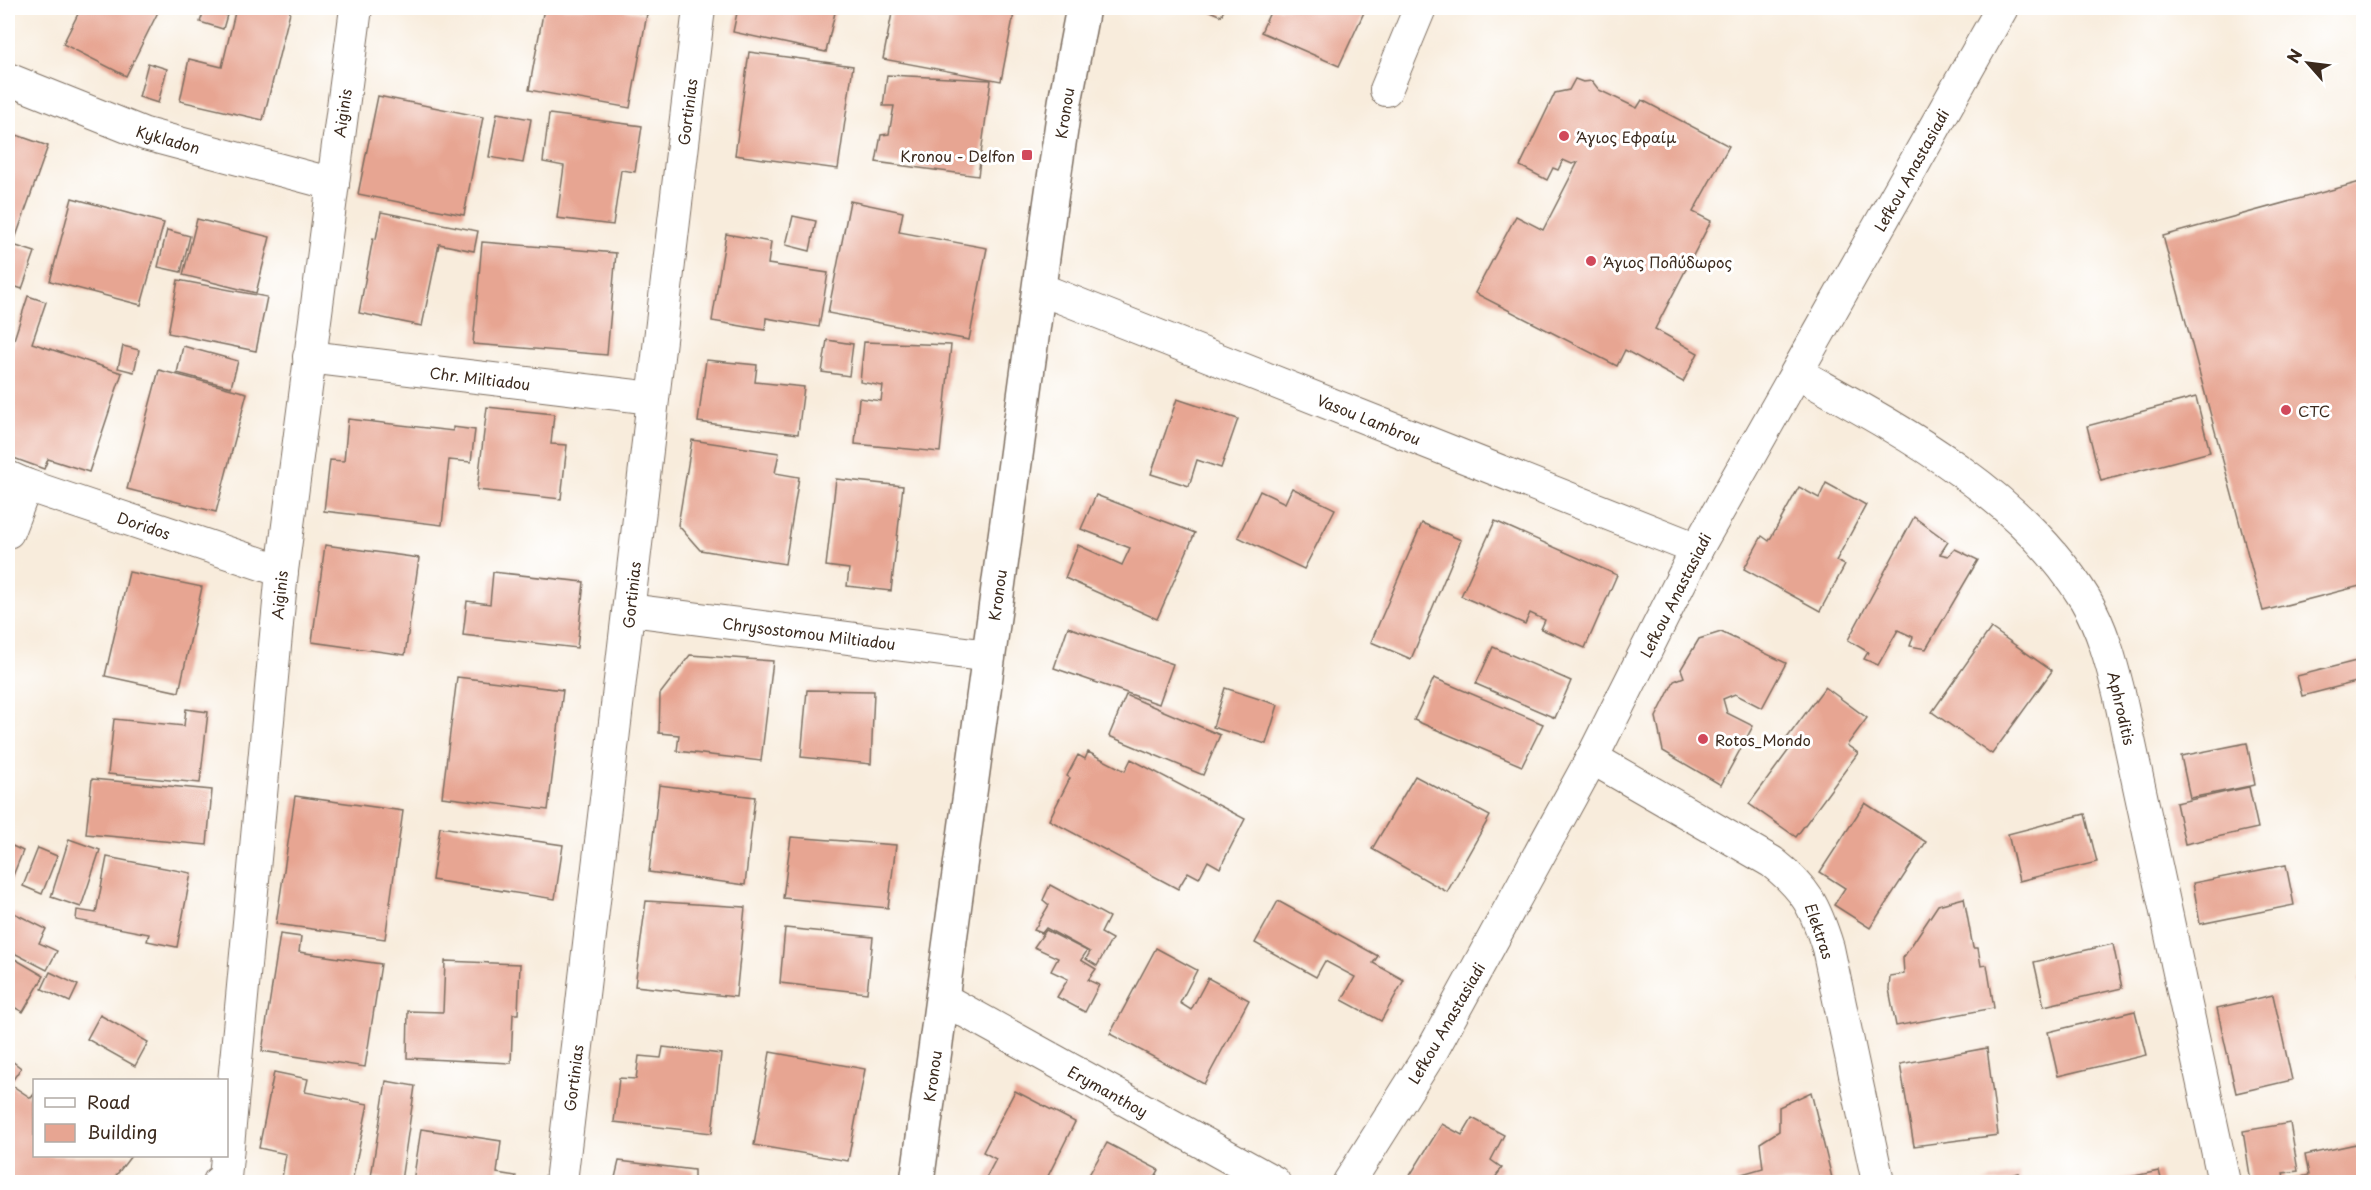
<svg xmlns="http://www.w3.org/2000/svg" width="2371" height="1190" font-family="'Playpen Sans',sans-serif">
	<style>
		.building { fill: #e7a592 }
		.lines { fill: none; stroke-linecap: round; stroke-linejoin: round }
		.minor-casing { stroke: #7d6e60; stroke-width: 34 }
		.tertiary-casing { stroke: #7d6e60; stroke-width: 36 }
		.minor { stroke: #fff; stroke-width: 32 }
		.tertiary { stroke: #fff; stroke-width: 33 }
		.poi-dot { fill: #d1495b; stroke: #fff; stroke-width: 2 }
		.labels { text-anchor: middle; dominant-baseline: central; stroke-width: 6; stroke-linejoin: round; paint-order: stroke }
		.street-label { font-size: 15px; fill: #3b2a1e; stroke: #fff }
		.poi-label { font-size: 15px; fill: #3b2a1e; stroke: #fff; text-anchor: start }
	</style>
	<rect width="100%" height="100%" fill="#fff"/>
	<filter id="ink" filterUnits="userSpaceOnUse"><feTurbulence type="fractalNoise" baseFrequency=".0167" numOctaves="2"/><feDisplacementMap in="SourceGraphic" scale="12" xChannelSelector="R" yChannelSelector="G"/><feConvolveMatrix kernelMatrix="1 2 1 2 8 2 1 2 1" color-interpolation-filters="sRGB"/></filter>
	<filter id="wash" filterUnits="userSpaceOnUse"><feTurbulence type="fractalNoise" baseFrequency=".008" numOctaves="4" result="noise"/><feDisplacementMap in="SourceGraphic" scale="24" xChannelSelector="R" yChannelSelector="G"/><feGaussianBlur stdDeviation="1.35" result="paint"/><feColorMatrix in="noise" values="0 0 0 0 0 0 0 0 0 0 0 0 0 0 0 0 0 1.4 0 .05"/><feComposite in="paint" operator="in"/></filter>
	<g filter="url(#wash)">
		<rect width="100%" height="100%" fill="#f8ecdc"/>
		<g id="blocks">
			<g class="building">
				<path d="M81,8H160L126,76L63,44Z"/>
				<path d="M205,8H229L223,29L200,22Z"/>
				<path d="M236,8H291L263,120L180,101L189,59L222,67Z"/>
				<path d="M544,8H613L647,14L630,108L529,90Z"/>
				<path d="M738,8H836L826,52L733,32Z"/>
				<path d="M893,8H1015L1001,81L883,59Z"/>
				<path d="M1203,8H1225L1221,16Z"/>
				<path d="M1272,8H1366L1339,66L1261,32Z"/>
				<path d="M749,52L853,66L838,169L735,155Z"/>
				<path d="M148,63L167,69L158,103L139,97Z"/>
				<path d="M887,75L991,80L978,176L876,162L881,135L889,134L894,106H883Z"/>
				<path d="M1575,79L1583,82L1592,81L1599,90L1637,108L1642,100L1729,146L1693,212L1711,221L1655,329L1698,353L1683,382L1625,350L1617,366L1475,293L1516,216L1543,230L1578,162L1572,164L1563,160L1558,170L1553,168L1547,180L1520,166L1555,93L1569,90Z"/>
				<path d="M378,96L483,117L464,215L358,194Z"/>
				<path d="M497,113L531,119L523,163L489,157Z"/>
				<path d="M549,114L642,126L635,172L621,170L613,225L557,218L564,166L543,162Z"/>
				<path d="M8,132L48,146L13,245L8,243Z"/>
				<path d="M2364,181V585L2263,611L2163,236Z"/>
				<path d="M72,198L164,223L141,305L50,281Z"/>
				<path d="M850,201L903,212L899,232L987,248L969,340L828,313Z"/>
				<path d="M381,212L478,231L474,251L439,244L422,326L359,313L373,238L376,239Z"/>
				<path d="M793,216L816,221L810,251L786,245Z"/>
				<path d="M197,219L270,237L256,293L183,275Z"/>
				<path d="M167,230L190,236L181,272L158,267Z"/>
				<path d="M726,234L771,242L768,264L828,273L819,327L766,318L765,330L712,321Z"/>
				<path d="M482,242L616,253L607,355L473,344Z"/>
				<path d="M13,245L35,252L22,289L8,284V260Z"/>
				<path d="M178,280L267,297L256,351L168,333Z"/>
				<path d="M28,296L46,302L32,343L122,373L89,472L48,459L44,469L8,456V358Z"/>
				<path d="M827,340L853,344L849,376L822,372Z"/>
				<path d="M864,342L951,345L940,452L855,444L859,398L881,401L883,386L860,382Z"/>
				<path d="M123,346L139,350L134,372L118,368Z"/>
				<path d="M183,346L238,361L231,387L177,373Z"/>
				<path d="M706,360L757,365L755,382L804,387L798,434L698,422Z"/>
				<path d="M159,370L247,393L216,512L127,489Z"/>
				<path d="M2196,397L2210,452L2101,481L2087,426Z"/>
				<path d="M1177,399L1238,419L1221,468L1197,460L1189,486L1151,474Z"/>
				<path d="M487,407L554,414L551,444L567,445L561,499L477,490Z"/>
				<path d="M348,419L453,431V427L475,430L471,462L449,460L442,525L324,511L330,460L344,461Z"/>
				<path d="M692,440L779,453L775,473L799,477L785,564L700,550L678,525Z"/>
				<path d="M836,479L903,486L891,591L847,586L849,569L826,566Z"/>
				<path d="M1826,483L1866,505L1836,561L1845,565L1820,611L1744,569L1762,536L1769,541L1799,487L1819,498Z"/>
				<path d="M1292,488L1335,509L1304,569L1238,537L1260,491L1285,503Z"/>
				<path d="M1096,495L1195,533L1157,619L1065,578L1078,545L1122,565L1130,548L1081,529Z"/>
				<path d="M1914,517L1948,542L1940,554L1948,556L1955,549L1978,560L1926,649L1910,646L1913,637L1898,630L1878,665L1864,659L1868,652L1848,640Z"/>
				<path d="M1495,521L1617,575L1585,648L1541,629L1545,620L1530,613L1525,624L1461,596Z"/>
				<path d="M1422,523L1461,540L1411,659L1371,642Z"/>
				<path d="M325,545L419,558L405,655L312,642Z"/>
				<path d="M129,572L202,587L179,692L105,676Z"/>
				<path d="M493,572L584,582L577,648L463,635L467,601L490,604Z"/>
				<path d="M1068,627L1173,664L1159,704L1054,668Z"/>
				<path d="M1991,628L2052,671L1992,754L1932,712Z"/>
				<path d="M1721,632L1786,663L1762,708L1735,694L1723,699L1727,713L1753,726L1721,785L1663,751L1656,717L1674,681L1684,677L1681,669L1699,639Z"/>
				<path d="M1493,647L1571,681L1555,718L1476,684Z"/>
				<path d="M690,655L773,661L761,761L677,751L679,735L659,733L660,694Z"/>
				<path d="M2364,659V680L2302,696L2297,676Z"/>
				<path d="M457,677L563,690L548,810L442,797Z"/>
				<path d="M1434,678L1543,724L1522,766L1414,720Z"/>
				<path d="M1825,687L1867,718L1847,745L1858,753L1796,837L1749,804L1794,743L1787,738Z"/>
				<path d="M1225,688L1278,705L1266,744L1213,727Z"/>
				<path d="M807,690L874,691L871,764L801,757Z"/>
				<path d="M1126,695L1220,735L1203,775L1109,736Z"/>
				<path d="M186,709L208,712L200,783L108,774L114,719L184,726Z"/>
				<path d="M2247,743L2255,785L2190,798L2181,756Z"/>
				<path d="M1088,752L1125,771L1131,759L1245,819L1220,868L1208,861L1199,878L1188,872L1178,889L1049,820L1070,778L1067,776L1078,755L1085,759Z"/>
				<path d="M1415,776L1490,816L1447,892L1372,849Z"/>
				<path d="M92,779L212,790L207,845L86,834Z"/>
				<path d="M659,785L755,797L745,885L649,872Z"/>
				<path d="M2249,787L2258,828L2185,844L2176,803Z"/>
				<path d="M295,796L403,811L385,939L276,924Z"/>
				<path d="M1865,803L1926,842L1870,928L1834,905L1845,888L1820,872Z"/>
				<path d="M2085,814L2097,862L2019,881L2008,834Z"/>
				<path d="M440,827L563,845L555,899L432,880Z"/>
				<path d="M791,837L896,845L888,908L783,898Z"/>
				<path d="M69,839L100,850L81,907L51,897Z"/>
				<path d="M8,844L23,851L8,888Z"/>
				<path d="M38,848L57,856L42,894L23,886Z"/>
				<path d="M107,857L191,873L177,947L147,941L149,934L76,920L77,910L96,913Z"/>
				<path d="M2286,865L2294,905L2200,924L2193,883Z"/>
				<path d="M1050,885L1109,917L1101,933L1112,939L1097,966L1086,959L1090,952L1046,928L1042,933L1034,930L1049,905L1043,900Z"/>
				<path d="M1964,898L1973,948H1978L1981,966L1987,965L1994,1008L1896,1026L1889,989L1890,976L1904,974L1903,958L1938,905Z"/>
				<path d="M646,901L745,907L736,997L635,986Z"/>
				<path d="M1278,901L1378,956L1373,963L1404,980L1381,1021L1342,1000L1355,977L1325,961L1316,977L1255,943Z"/>
				<path d="M14,913L46,929L39,943L57,951L47,970L8,950V927Z"/>
				<path d="M785,928L873,937L867,993L780,983Z"/>
				<path d="M1046,930L1087,951L1081,960L1096,969L1088,980L1099,985L1085,1012L1057,997L1068,979L1051,971L1058,958L1034,947Z"/>
				<path d="M280,934L301,937L299,952L381,964L365,1067L262,1051Z"/>
				<path d="M2113,944L2122,988L2044,1006L2034,962Z"/>
				<path d="M1156,948L1197,970L1180,1003L1191,1010L1208,978L1249,1000L1204,1084L1110,1034Z"/>
				<path d="M8,955L44,976L23,1012L8,1004Z"/>
				<path d="M445,961L520,964L518,1014H513L511,1063L407,1058L408,1011L443,1012Z"/>
				<path d="M50,972L78,985L70,1002L42,989Z"/>
				<path d="M2364,977V995L2363,996L2359,978Z"/>
				<path d="M2273,995L2292,1080L2236,1093L2217,1008Z"/>
				<path d="M2135,1011L2146,1055L2058,1076L2048,1032Z"/>
				<path d="M100,1015L148,1042L135,1066L87,1039Z"/>
				<path d="M663,1047L721,1054L712,1133L614,1122L619,1078L636,1079L639,1056L661,1058Z"/>
				<path d="M1987,1048L1998,1135L1914,1146L1900,1064Z"/>
				<path d="M770,1052L865,1069L848,1161L754,1145Z"/>
				<path d="M8,1058L21,1068L10,1084L31,1098L34,1094V1156H131L111,1182H8Z"/>
				<path d="M274,1072L308,1079L305,1092L368,1104L352,1182H308L282,1178L286,1154L259,1148Z"/>
				<path d="M386,1081L415,1086L401,1181L371,1177Z"/>
				<path d="M1015,1091L1075,1122L1045,1182H995L986,1178L996,1159L983,1152Z"/>
				<path d="M1811,1092L1833,1182H1736L1735,1176L1763,1168L1760,1143L1779,1131V1107Z"/>
				<path d="M1472,1118L1504,1135L1491,1160L1502,1168L1492,1182H1417L1409,1177L1442,1124L1462,1135Z"/>
				<path d="M2290,1123L2298,1171L2283,1173L2285,1182H2251L2243,1131Z"/>
				<path d="M421,1129L501,1141L497,1173L516,1176L515,1182H413Z"/>
				<path d="M1107,1143L1159,1170L1152,1182H1085Z"/>
				<path d="M2356,1144L2364,1182H2294L2293,1179L2309,1175L2305,1155Z"/>
				<path d="M619,1161L694,1170V1182H614Z"/>
				<path d="M2159,1171L2162,1182H2121L2120,1179Z"/>
				<path d="M2019,1173L2021,1182H1983Z"/>
			</g>
		</g>
	</g>
	<g filter="url(#ink)">
		<use href="#blocks" fill-opacity="0" stroke="#7d6e60" stroke-width="1.5"/>
		<g class="lines">
			<g class="minor-casing">
				<g id="minor">
					<path d="M8,79L145,134L333,184"/>
					<path d="M1386,90L1420,8"/>
					<path d="M1040,289L1697,549"/>
					<path d="M309,357L652,398"/>
					<path d="M1797,373C1902,431 2020,493 2085,599C2102,628 2111,661 2119,693L2224,1182"/>
					<path d="M8,477L26,485L282,571"/>
					<path d="M8,532L26,485"/>
					<path d="M630,610L989,656"/>
					<path d="M1592,758L1772,862C1806,889 1815,906 1828,948L1878,1182"/>
					<path d="M943,999L1274,1182"/>
					<path d="M219,1182L225,1178L282,571L356,8"/>
					<path d="M561,1182L699,8"/>
					<path d="M1349,1182L1433,1049L1592,758L1697,549L2002,8"/>
				</g>
			</g>
			<g class="tertiary-casing">
				<path id="tertiary" d="M917,1182L1050,206L1065,102L1083,8"/>
			</g>
			<use href="#minor" class="minor"/>
			<use href="#tertiary" class="tertiary"/>
		</g>
	</g>
	<g class="poi-dot">
		<circle cx="1564" cy="136" r="6"/>
		<rect x="1021" y="149" width="12" height="12" rx="3"/>
		<circle cx="1591" cy="261" r="6"/>
		<circle cx="2286" cy="410" r="6"/>
		<circle cx="1703" cy="739" r="6"/>
	</g>
	<g class="labels">
		<g class="street-label">
			<text transform="translate(687 112) rotate(-83)">Gortinias</text>
			<text transform="translate(342 113) rotate(-82)">Aiginis</text>
			<text transform="translate(1064 113) rotate(-81)">Kronou</text>
			<text transform="translate(168 139) rotate(16)">Kykladon</text>
			<text transform="translate(1911 170) rotate(-61)">Lefkou Anastasiadi</text>
			<text transform="translate(480 378) rotate(7)">Chr. Miltiadou</text>
			<text transform="translate(1369 419) rotate(22)">Vasou Lambrou</text>
			<text transform="translate(144 525) rotate(19)">Doridos</text>
			<text transform="translate(279 595) rotate(-84)">Aiginis</text>
			<text transform="translate(631 595) rotate(-84)">Gortinias</text>
			<text transform="translate(997 595) rotate(-82)">Kronou</text>
			<text transform="translate(1675 595) rotate(-63)">Lefkou Anastasiadi</text>
			<text transform="translate(809 633) rotate(7)">Chrysostomou Miltiadou</text>
			<text transform="translate(2122 708) rotate(77)">Aphroditis</text>
			<text transform="translate(1820 931) rotate(71)">Elektras</text>
			<text transform="translate(1446 1023) rotate(-60)">Lefkou Anastasiadi</text>
			<text transform="translate(932 1076) rotate(-82)">Kronou</text>
			<text transform="translate(573 1078) rotate(-83)">Gortinias</text>
			<text transform="translate(1108 1091) rotate(29)">Erymanthoy</text>
		</g>
		<g class="poi-label">
			<text x="1576" y="136">Άγιος Εφραίμ</text>
			<text x="1015" y="155" text-anchor="end">Kronou - Delfon</text>
			<text x="1603" y="261">Άγιος Πολύδωρος</text>
			<text x="2298" y="410">CTC</text>
			<text x="1715" y="739">Rotos_Mondo</text>
		</g>
	</g>
	<rect width="2371" height="1190" fill="none" stroke="#fff" stroke-width="30"/>
	<rect x="33" y="1079" width="195" height="78" fill="#ffffff" stroke="#b1aaa5" stroke-width="1.5"/>
	<rect x="45" y="1098" width="30" height="9" fill="#ffffff" stroke="#b1aaa5" stroke-width="1.5"/>
	<text x="87" y="1109" font-size="18" fill="#3b2a1e">Road</text>
	<rect x="45" y="1124" width="30" height="18" fill="#e7a592" stroke="#b1aaa5" stroke-width="1.5"/>
	<text x="87" y="1139" font-size="18" fill="#3b2a1e">Building</text>
	<g transform="translate(2308 63) rotate(298)" stroke="#ffffff" stroke-width="4.5" paint-order="stroke">
	<path d="M0-4.5L10 22L0 15L-10 22Z" fill="#3b2a1e"/>
	<text y="-9" font-size="16" font-weight="bold" text-anchor="middle" fill="#3b2a1e">N</text>
	</g>
</svg>
